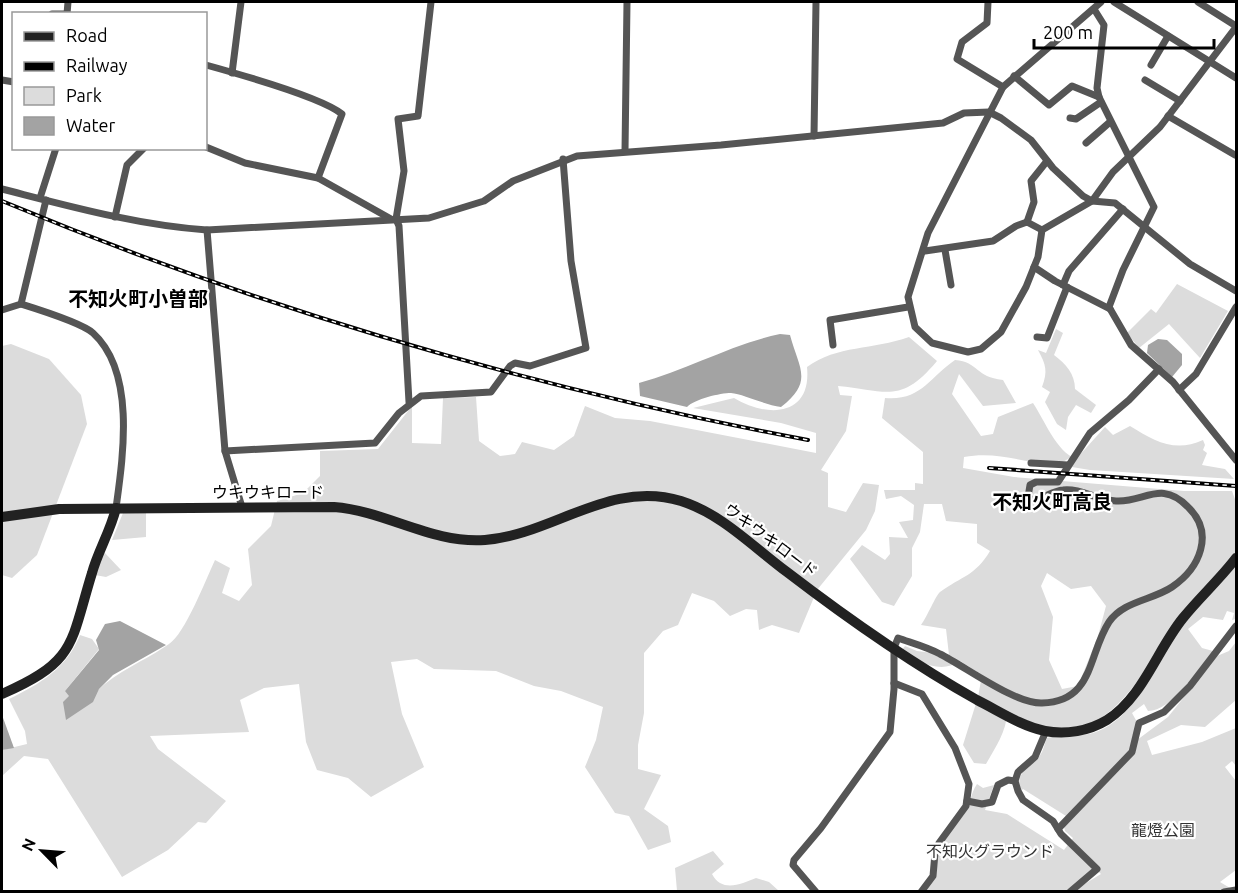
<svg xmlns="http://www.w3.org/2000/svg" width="1238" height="893" font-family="Ubuntu,'Noto Sans JP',sans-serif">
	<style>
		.green { fill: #dcdcdc; fill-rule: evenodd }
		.water { fill: #a3a3a3 }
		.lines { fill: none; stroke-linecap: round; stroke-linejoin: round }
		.street { stroke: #555; stroke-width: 7 }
		.secondary { stroke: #222; stroke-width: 10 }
		.rail-casing { stroke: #000; stroke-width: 4 }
		.rail { stroke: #fff; stroke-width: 1.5; stroke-dasharray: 4.5; stroke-linecap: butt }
		.labels { text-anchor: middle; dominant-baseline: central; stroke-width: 4.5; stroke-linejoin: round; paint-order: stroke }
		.street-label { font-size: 16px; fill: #000; stroke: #fff }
		.park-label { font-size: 16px; fill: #333; stroke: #fff }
		.quarter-label { font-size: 20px; font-weight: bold; fill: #000; stroke: #fff }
	</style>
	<rect width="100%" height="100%" fill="#fff"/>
	<g class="green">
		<path d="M1177,284L1228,311L1200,358L1169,324L1139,348L1127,333L1151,309L1156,313Z"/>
		<path d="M1056,329L1063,333L1054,355C1066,364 1075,374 1075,389L1096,405L1091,413L1076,405L1068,417L1066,430L1057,424L1045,402L1050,392L1042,387C1048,371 1046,365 1038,350L1046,353Z"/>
		<path d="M909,337L937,361C901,404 888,391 838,386L840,395L852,396L846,431L821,470L828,473V507L846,512L863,483L879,485L875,511L866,530L817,590L799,633L772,625L759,630L757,610L746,609L730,616L714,601L692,593L678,625L663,631L644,653V713L638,745V769L661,775L644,809L668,826L671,842L648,850L629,816L615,813L585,767L596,740L603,707L561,691L534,686L496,671L434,669L417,659L391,662L402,714L424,767L371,797L348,778L317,770L306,742L299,684L264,688L240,700L249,732L150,736L158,749L226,801L206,823L198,822L168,850L122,877L48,759L24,756L2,776V750L27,744L25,731L9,699C40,684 67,668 80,635L92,639L99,649L65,691L96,692C117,671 145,661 169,644C185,634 206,579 215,560L230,568L222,593L239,601L252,585L248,549L271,526L277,501L303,493L320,476V451L378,449L412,406V443L441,444L443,398L476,397L479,441L500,456L515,454L522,442L554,450L574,436L585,406L615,418L650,421L816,453V433L781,423L693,408L734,398C767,418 812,417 807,367C837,345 873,350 909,337Z"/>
		<path d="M11,344L49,359L81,395L87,424L37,555L12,578L2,575V346Z"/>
		<path d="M955,360C979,362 975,377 1003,380L1016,403L983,406L959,374L952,394L981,436L993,434L998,417L1033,403C1045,421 1056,451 1076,459L1105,427L1113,435L1130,426C1154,441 1175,453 1203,440L1205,445L1203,450L1207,453L1202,465L1225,469L1234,479L1090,470L1072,467L1076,459L1071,457C1065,461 1060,464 1053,464C1022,463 998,451 964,457L963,468L1014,477L1184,491H1232L1236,502V552L1228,564L1236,562V619L1232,620L1234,613L1227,611L1223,620L1203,617L1188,629L1202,648L1213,651C1198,669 1172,711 1148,711L1144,704L1132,713L1137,722L1132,738L1137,740L1168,717L1217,656L1229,651L1236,642V700L1205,727L1181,725L1147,741L1152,755L1202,742L1236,728V766L1232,761L1225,767L1236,781V870L1220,882L1235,891H1073L1101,874L1095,868L1067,891H923C939,874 931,867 939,848C944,835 957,826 964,814C971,804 970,794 977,784L983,788L994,785L985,810L1007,814L1064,850L1073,838L1065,831L1063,822L1066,816L1023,789L1021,791C1013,770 1034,767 1042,752C1044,747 1045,742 1047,738C1062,734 1078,737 1093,733C1140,718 1156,659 1176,620C1149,661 1116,737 1055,729C1038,726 1022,718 1007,712C1007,731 995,748 986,764L974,763L963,745L978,697L982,675L960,661C940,675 918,661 901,651L905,646L917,651L949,655L946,629L921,625C927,617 936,595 940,592C962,576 975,576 990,551L977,543V524L946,521L942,504H924L920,532L912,548V576L894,606L882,602L850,559L862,545L885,560L890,554L889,537L908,538L899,522L913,520L914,505L901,496L886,499L884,490H915V483L923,484V452L882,418L885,398C921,401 929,378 955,360ZM1047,573L1071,589L1091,586L1106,606L1098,636L1078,686L1062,689L1049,660L1053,617L1041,586Z"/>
		<path d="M146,512V537L112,540L123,513Z"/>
		<path d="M104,552L121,570L106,577L95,575Z"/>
		<path d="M713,851L724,864L712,874C722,893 741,884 756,878L769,882L779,891H677L675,868Z"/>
	</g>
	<g class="water">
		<path d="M780,334L790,335C799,369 814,381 781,407C765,405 743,394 731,393C720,393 695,399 687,407L640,396L639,383C687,370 732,344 780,334Z"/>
		<path d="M1158,339L1167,340L1182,354V365L1172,377L1147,353L1148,345Z"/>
		<path d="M120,621L166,645L113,675L99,689L93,702L66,720L63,702L69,696L65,691L99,650L96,640L105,624Z"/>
		<path d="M2,715L14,748L2,750Z"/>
	</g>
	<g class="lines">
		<g class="street">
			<path d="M988,2L987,23L962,42L957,59L1003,87"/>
			<path d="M1101,2L1003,87L928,233L908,297L915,327L932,343L968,352L981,349L1001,332L1026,287L1038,257L1042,230L1092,201L1113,172L1160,127L1236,27"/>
			<path d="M1114,2L1236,78"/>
			<path d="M1198,2L1236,26"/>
			<path d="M1094,9L1104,25L1097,88L1099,97L1154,207L1123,270L1109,307L1131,345L1173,382L1236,460"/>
			<path d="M52,14H65"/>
			<path d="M67,14L68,2"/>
			<path d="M206,65C235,73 321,97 342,114L318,178"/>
			<path d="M1151,65L1168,36"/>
			<path d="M232,73L241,2"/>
			<path d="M1014,76L1049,105L1072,86L1099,97"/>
			<path d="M2,80L14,82"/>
			<path d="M1145,80L1180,101"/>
			<path d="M1168,116L1235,155"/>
			<path d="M1070,118L1076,119L1101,102"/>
			<path d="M814,136L816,2"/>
			<path d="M1086,143L1110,122"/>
			<path d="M206,147L245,163L318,178L391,219"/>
			<path d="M625,151L627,2"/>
			<path d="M2,189C69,206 137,225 207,230L429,218L484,201L513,181L577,156L721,145L943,123L964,113L989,112L1001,118L1031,140L1053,168L1083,196L1092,201L1115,203L1190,264L1236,291"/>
			<path d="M40,198L56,148"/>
			<path d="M46,200L21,304C37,309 82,323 93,333C136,372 123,457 116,508"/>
			<path d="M115,217L127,165L144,148"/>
			<path d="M1027,222L1034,202L1031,181L1047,161"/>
			<path d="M207,230L225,451L242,507"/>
			<path d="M945,250L951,285"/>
			<path d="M925,251L993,241L1016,226L1027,222L1042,230"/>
			<path d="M1034,267L1055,281L1110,309"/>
			<path d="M1063,285L1069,271L1123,209"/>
			<path d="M2,310L21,304"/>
			<path d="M1037,337L1047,338L1067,287"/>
			<path d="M833,345L830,320L908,307"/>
			<path d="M1179,390L1196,374L1236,307"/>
			<path d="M409,402L399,226L396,219L404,171L398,119L418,116L431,2"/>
			<path d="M225,451L375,443L399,413L421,396L491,392L510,366L515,363L530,366L586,348L571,261L563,159"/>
			<path d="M1031,463L1068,465"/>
			<path d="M894,683L922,694L955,748L969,784L966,806L939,843L935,853L933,876L921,892"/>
			<path d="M1046,731L1035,757L1018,772L1015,781L1018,791L1023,800L1053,821L1061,834L1097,869L1070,892"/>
			<path d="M967,801L982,804L992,802L998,785L1008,780L1015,781"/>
			<path d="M1058,829L1132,752L1139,723L1164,712L1190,686L1236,626"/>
			<path d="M816,892L793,865L794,860L821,828L890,732L894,689V648L898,638C912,643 927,647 940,654C966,667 1015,704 1042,703C1094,702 1088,654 1109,622C1123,601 1153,600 1172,587C1200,568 1215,533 1188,507C1161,479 1144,503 1116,501C1098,500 1080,488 1063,490C1052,491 1043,499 1033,500L1028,497L1030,485L1036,482H1058L1090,433L1129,400L1159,369"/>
			<path d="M1224,892L1236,890"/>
		</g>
		<g class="secondary">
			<path d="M2,517L59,509L334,507C386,511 432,544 485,540C552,535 610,479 681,501C722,514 752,546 787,572C847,618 911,663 977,700C999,711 1021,726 1045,731C1066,735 1089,731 1107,720C1143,697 1157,650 1183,618C1200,597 1220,579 1236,558"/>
			<path d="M2,694C77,661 70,644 92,573C98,551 111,530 116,508"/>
		</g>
		<g class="rail-casing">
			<g id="rail">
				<path d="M2,201C261,309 532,388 808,440"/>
				<path d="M989,468L1236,486"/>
			</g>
		</g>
		<use href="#rail" class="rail"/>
	</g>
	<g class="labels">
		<g class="street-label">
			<text x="268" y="492">ウキウキロード</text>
			<text transform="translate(771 540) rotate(37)">ウキウキロード</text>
		</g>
		<g class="park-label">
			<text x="1163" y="830">龍燈公園</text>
			<text x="990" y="851">不知火グラウンド</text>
		</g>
		<g class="quarter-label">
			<text x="138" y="298">不知火町小曽部</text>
			<text x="1052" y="501">不知火町高良</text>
		</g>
	</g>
	<rect width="1238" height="893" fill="none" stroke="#000000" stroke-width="6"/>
	<rect x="12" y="12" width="195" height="138" fill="#ffffff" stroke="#999999" stroke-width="1.5"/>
	<rect x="24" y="32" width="30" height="9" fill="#222222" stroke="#999999" stroke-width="1.5"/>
	<text x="66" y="42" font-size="18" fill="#000000">Road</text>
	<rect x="24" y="62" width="30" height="9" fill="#000000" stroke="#999999" stroke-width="1.5"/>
	<text x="66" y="72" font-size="18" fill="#000000">Railway</text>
	<rect x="24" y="87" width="30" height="18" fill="#dcdcdc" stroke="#999999" stroke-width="1.5"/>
	<text x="66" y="102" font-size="18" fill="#000000">Park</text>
	<rect x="24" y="117" width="30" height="18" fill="#a3a3a3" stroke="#999999" stroke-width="1.5"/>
	<text x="66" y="132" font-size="18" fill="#000000">Water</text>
	<g transform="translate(42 851) rotate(295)" stroke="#ffffff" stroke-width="4.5" paint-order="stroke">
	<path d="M0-4.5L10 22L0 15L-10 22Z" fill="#000000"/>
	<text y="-9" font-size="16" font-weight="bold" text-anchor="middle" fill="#000000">N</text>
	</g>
	<path d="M1034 39v9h180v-9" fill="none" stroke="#000000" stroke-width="3"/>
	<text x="1043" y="39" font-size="18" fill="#000000" stroke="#ffffff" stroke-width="4.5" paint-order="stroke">200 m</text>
</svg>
